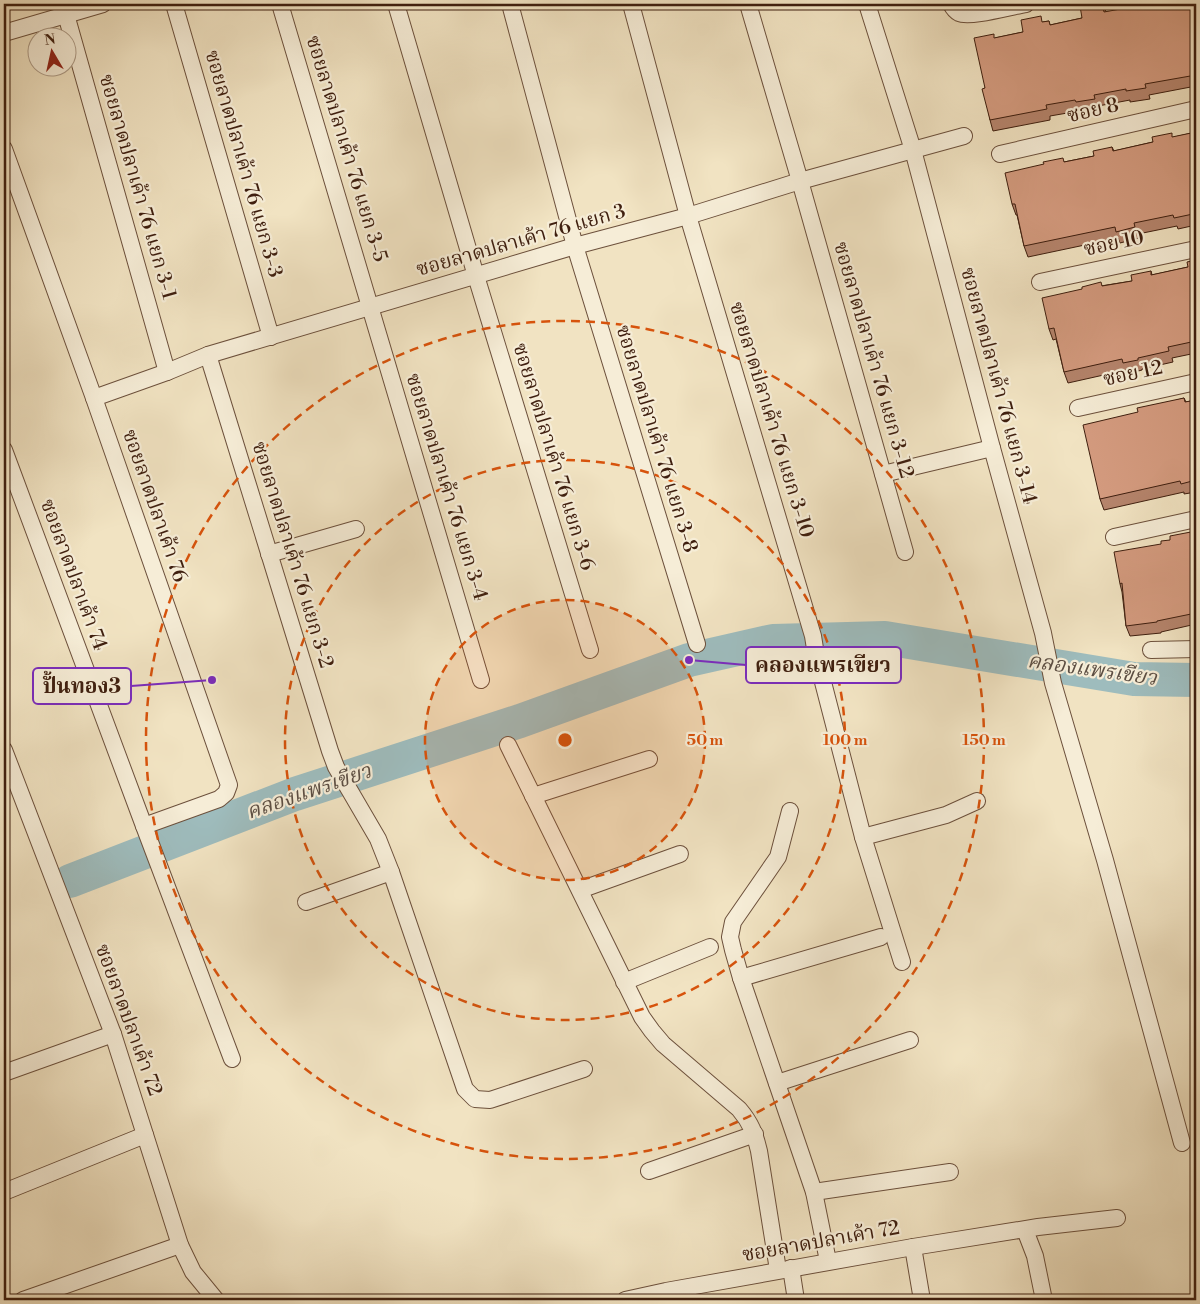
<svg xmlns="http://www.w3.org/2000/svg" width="1200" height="1304" font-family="'Libre Bodoni','Noto Serif Thai',serif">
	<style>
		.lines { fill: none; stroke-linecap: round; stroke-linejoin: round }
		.river { stroke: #9ebcbd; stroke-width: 34 }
		.minor-casing { stroke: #6c503c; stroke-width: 18 }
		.minor { stroke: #f6edd7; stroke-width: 16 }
		.wall { fill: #b5846c; stroke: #3f1f0f }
		.building { fill: #d39a7e; stroke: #3f1f0f }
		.ring { fill: none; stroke: #d7530c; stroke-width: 2.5; stroke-dasharray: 9 6 }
		.labels { text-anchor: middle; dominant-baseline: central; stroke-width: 4.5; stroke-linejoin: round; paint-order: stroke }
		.street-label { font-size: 20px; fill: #3f1f0f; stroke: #f6edd7 }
		.water-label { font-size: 21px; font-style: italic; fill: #5c4e43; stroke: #f6edd7 }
		.centre { fill: #d7530c; stroke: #f6edd7; stroke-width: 2.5 }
		.ring-label { font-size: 15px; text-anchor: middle; font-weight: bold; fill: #d7530c; stroke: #f6edd7; stroke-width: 4.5; stroke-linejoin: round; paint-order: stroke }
		.leader { fill: none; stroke: #7b2cbf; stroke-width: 2 }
		.callout-dot { fill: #7b2cbf; stroke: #f6edd7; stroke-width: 2 }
		.callout { fill: #f6edd7; stroke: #7b2cbf; stroke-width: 2 }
		.callout-label { font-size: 21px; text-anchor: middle; font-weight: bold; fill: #3f1f0f }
	</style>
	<rect width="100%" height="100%" fill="#f1e3c2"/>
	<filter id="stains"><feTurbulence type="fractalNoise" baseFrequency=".004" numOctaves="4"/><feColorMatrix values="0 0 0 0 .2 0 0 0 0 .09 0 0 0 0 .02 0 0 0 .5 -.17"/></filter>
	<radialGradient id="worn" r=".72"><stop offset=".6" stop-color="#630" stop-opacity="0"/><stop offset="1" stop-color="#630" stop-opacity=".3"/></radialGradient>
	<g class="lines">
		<path class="river" d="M70,881L295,794L520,721L689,660L773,641L885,638L1134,679L1196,680"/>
		<g class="minor-casing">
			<g id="minor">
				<path d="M63,4L167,372"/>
				<path d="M174,4L271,337"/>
				<path d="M280,4L481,680"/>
				<path d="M396,4L476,276L590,650"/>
				<path d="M510,4L575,246L697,644"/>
				<path d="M631,4L688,216L813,636L816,655L863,837L902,962"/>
				<path d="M748,4L800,181L905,552"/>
				<path d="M867,4L913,150L992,448L1043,633L1053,683L1105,860L1182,1143"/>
				<path d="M951,4C953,8 955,11 959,13C970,18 1012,6 1026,4"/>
				<path d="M4,33L103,4"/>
				<path d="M4,149L94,398L229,785L226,793L219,799L144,826"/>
				<path d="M1000,154L1196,109"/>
				<path d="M1040,282L1196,249"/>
				<path d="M208,355L330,751L336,767L378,839L391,872L465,1089L475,1099L490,1100L584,1069"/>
				<path d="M94,398L167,372L208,355L575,246L688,216L800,181L964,136"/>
				<path d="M1078,408L1196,382"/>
				<path d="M4,450L144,826L232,1059"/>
				<path d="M883,474L992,448"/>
				<path d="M1114,537L1196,519"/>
				<path d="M269,554L356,529"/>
				<path d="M1151,650L1196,649"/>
				<path d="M508,745L642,1017L652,1031L663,1044L739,1109C751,1123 755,1134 759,1151L778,1270"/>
				<path d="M4,750L113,1034L180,1245L193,1272L216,1300"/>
				<path d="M533,796L649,759"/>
				<path d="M790,811L778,857L733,922L730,937L733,950L741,978L814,1192L828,1261"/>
				<path d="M863,837L946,815L977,801"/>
				<path d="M580,890L680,854"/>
				<path d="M306,902L391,872"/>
				<path d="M741,978L881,937"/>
				<path d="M624,982L710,947"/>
				<path d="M4,1073L113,1034"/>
				<path d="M777,1083L910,1040"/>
				<path d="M649,1171L755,1134"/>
				<path d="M4,1192L145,1135"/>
				<path d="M814,1192L950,1172"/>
				<path d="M1025,1230L1035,1256L1044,1300"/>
				<path d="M913,1247L922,1300"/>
				<path d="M791,1268L796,1300"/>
				<path d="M23,1300L180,1245"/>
				<path d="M625,1300L666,1291L913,1247L1038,1227L1117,1218"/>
			</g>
		</g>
		<use href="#minor" class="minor"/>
	</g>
	<g class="wall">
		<path d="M1089,4H1103L1106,12L1196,4V86L1149,95L1150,99L1130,102V100L1098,106L1099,109L1080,113L1079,111L1050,116V120L993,131L990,120L985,88L995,38L1023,32L1043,22L1049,21L1050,25L1082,18Z"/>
		<path d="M1196,132V225L1178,229L1177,226L1138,234L1139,238L1120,243L1118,238L1028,257L1024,246L1017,215H1016L1012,204L1064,162L1094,156L1112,147L1114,151Z"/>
		<path d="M1196,260V353L1172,358L1173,362L1142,369V370L1127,374L1126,370L1068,383L1064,372L1056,339L1053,340L1049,329L1082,289L1132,281L1151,271L1152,275L1188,267Z"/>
		<path d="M1184,398L1186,402L1196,400V492L1184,494V492L1104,510L1100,499L1138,412Z"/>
		<path d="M1196,531V624L1161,632V633L1130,636L1126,626L1122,592L1120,584L1161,544Z"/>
	</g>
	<g class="building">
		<path d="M1089,4H1102L1104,12L1148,4H1196V75L1145,84L1146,88L1126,91V89L1094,95L1095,99L1076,102L1075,100L1046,105L1047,109L990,120L982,89L985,88L974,38L994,34V38L1023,32L1021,20L1041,16L1042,22L1049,21L1050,25L1082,18L1080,6Z"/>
		<path d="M1196,132V209L1192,210L1193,214L1174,218L1173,215L1134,223L1135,227L1116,232L1115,227L1024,246L1015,204H1012L1005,173L1044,164L1043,162L1063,158L1064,162L1094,156L1093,151L1112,147L1113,151L1153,142L1152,137L1172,133V137Z"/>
		<path d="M1196,260V342V341L1168,347L1169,351L1138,358V360L1123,363L1122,359L1064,372L1054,328L1049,329L1042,298L1082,289V287L1101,282L1102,286L1132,281L1131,275L1151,271V275L1188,267L1187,262Z"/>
		<path d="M1184,398L1185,402L1196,400V480L1181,484L1180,481L1100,499L1083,425L1138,412L1137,408Z"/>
		<path d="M1196,531V613L1157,621V622L1126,626L1122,583L1120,584L1114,552L1161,544V541L1170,540V536Z"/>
	</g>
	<circle cx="565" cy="740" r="140" fill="#d7530c" fill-opacity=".12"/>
	<g class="ring">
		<circle cx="565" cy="740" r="140"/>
		<circle cx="565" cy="740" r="280"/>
		<circle cx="565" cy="740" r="419"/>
	</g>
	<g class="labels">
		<g class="street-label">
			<text transform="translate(1093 111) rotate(-13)">ซอย 8</text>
			<text transform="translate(346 149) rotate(73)">ซอยลาดปลาเค้า 76 แยก 3-5</text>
			<text transform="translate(243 164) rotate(74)">ซอยลาดปลาเค้า 76 แยก 3-3</text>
			<text transform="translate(137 187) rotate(74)">ซอยลาดปลาเค้า 76 แยก 3-1</text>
			<text transform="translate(521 241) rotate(-16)">ซอยลาดปลาเค้า 76 แยก 3</text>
			<text transform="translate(1114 244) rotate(-12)">ซอย 10</text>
			<text transform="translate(873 360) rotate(74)">ซอยลาดปลาเค้า 76 แยก 3-12</text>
			<text transform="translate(1133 374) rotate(-12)">ซอย 12</text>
			<text transform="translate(998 386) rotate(75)">ซอยลาดปลาเค้า 76 แยก 3-14</text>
			<text transform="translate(771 420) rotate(73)">ซอยลาดปลาเค้า 76 แยก 3-10</text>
			<text transform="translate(656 439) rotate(73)">ซอยลาดปลาเค้า 76 แยก 3-8</text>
			<text transform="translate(553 457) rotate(73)">ซอยลาดปลาเค้า 76 แยก 3-6</text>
			<text transform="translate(446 487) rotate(73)">ซอยลาดปลาเค้า 76 แยก 3-4</text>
			<text transform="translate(154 506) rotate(71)">ซอยลาดปลาเค้า 76</text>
			<text transform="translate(292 555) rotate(73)">ซอยลาดปลาเค้า 76 แยก 3-2</text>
			<text transform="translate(73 575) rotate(70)">ซอยลาดปลาเค้า 74</text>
			<text transform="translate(128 1020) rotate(70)">ซอยลาดปลาเค้า 72</text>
			<text transform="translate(821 1242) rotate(-10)">ซอยลาดปลาเค้า 72</text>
		</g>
		<g class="water-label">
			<text transform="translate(1092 670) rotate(8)">คลองแพรเขียว</text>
			<text transform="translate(309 792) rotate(-19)">คลองแพรเขียว</text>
		</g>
	</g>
	<circle cx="565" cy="740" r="8" class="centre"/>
	<g class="ring-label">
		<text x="705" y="745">50 m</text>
		<text x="845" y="745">100 m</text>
		<text x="984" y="745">150 m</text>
	</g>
	<path class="leader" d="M689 660L746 665M212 680L131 686"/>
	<g class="callout-dot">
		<circle cx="689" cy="660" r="5"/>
		<circle cx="212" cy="680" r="5"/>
	</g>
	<g class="callout">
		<rect x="746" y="647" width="155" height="36" rx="5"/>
		<rect x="33" y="668" width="98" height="36" rx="5"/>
	</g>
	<g class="callout-label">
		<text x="823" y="672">คลองแพรเขียว</text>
		<text x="82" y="693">ปั้นทอง3</text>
	</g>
	<rect width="1200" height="1304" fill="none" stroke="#f1e3c2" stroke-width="20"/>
	<rect x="5" y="5" width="1190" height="1294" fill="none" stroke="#3f1f0f" stroke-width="2.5"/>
	<rect x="10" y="10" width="1180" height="1284" fill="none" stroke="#3f1f0f"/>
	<g transform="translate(52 52) rotate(351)"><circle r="24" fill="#f6edd7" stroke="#ad9b87"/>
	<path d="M0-4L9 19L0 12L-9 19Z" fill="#8f2418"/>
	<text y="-8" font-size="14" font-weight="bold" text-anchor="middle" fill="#3f1f0f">N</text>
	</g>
	<rect width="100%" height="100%" filter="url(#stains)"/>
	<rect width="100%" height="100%" fill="url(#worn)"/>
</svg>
